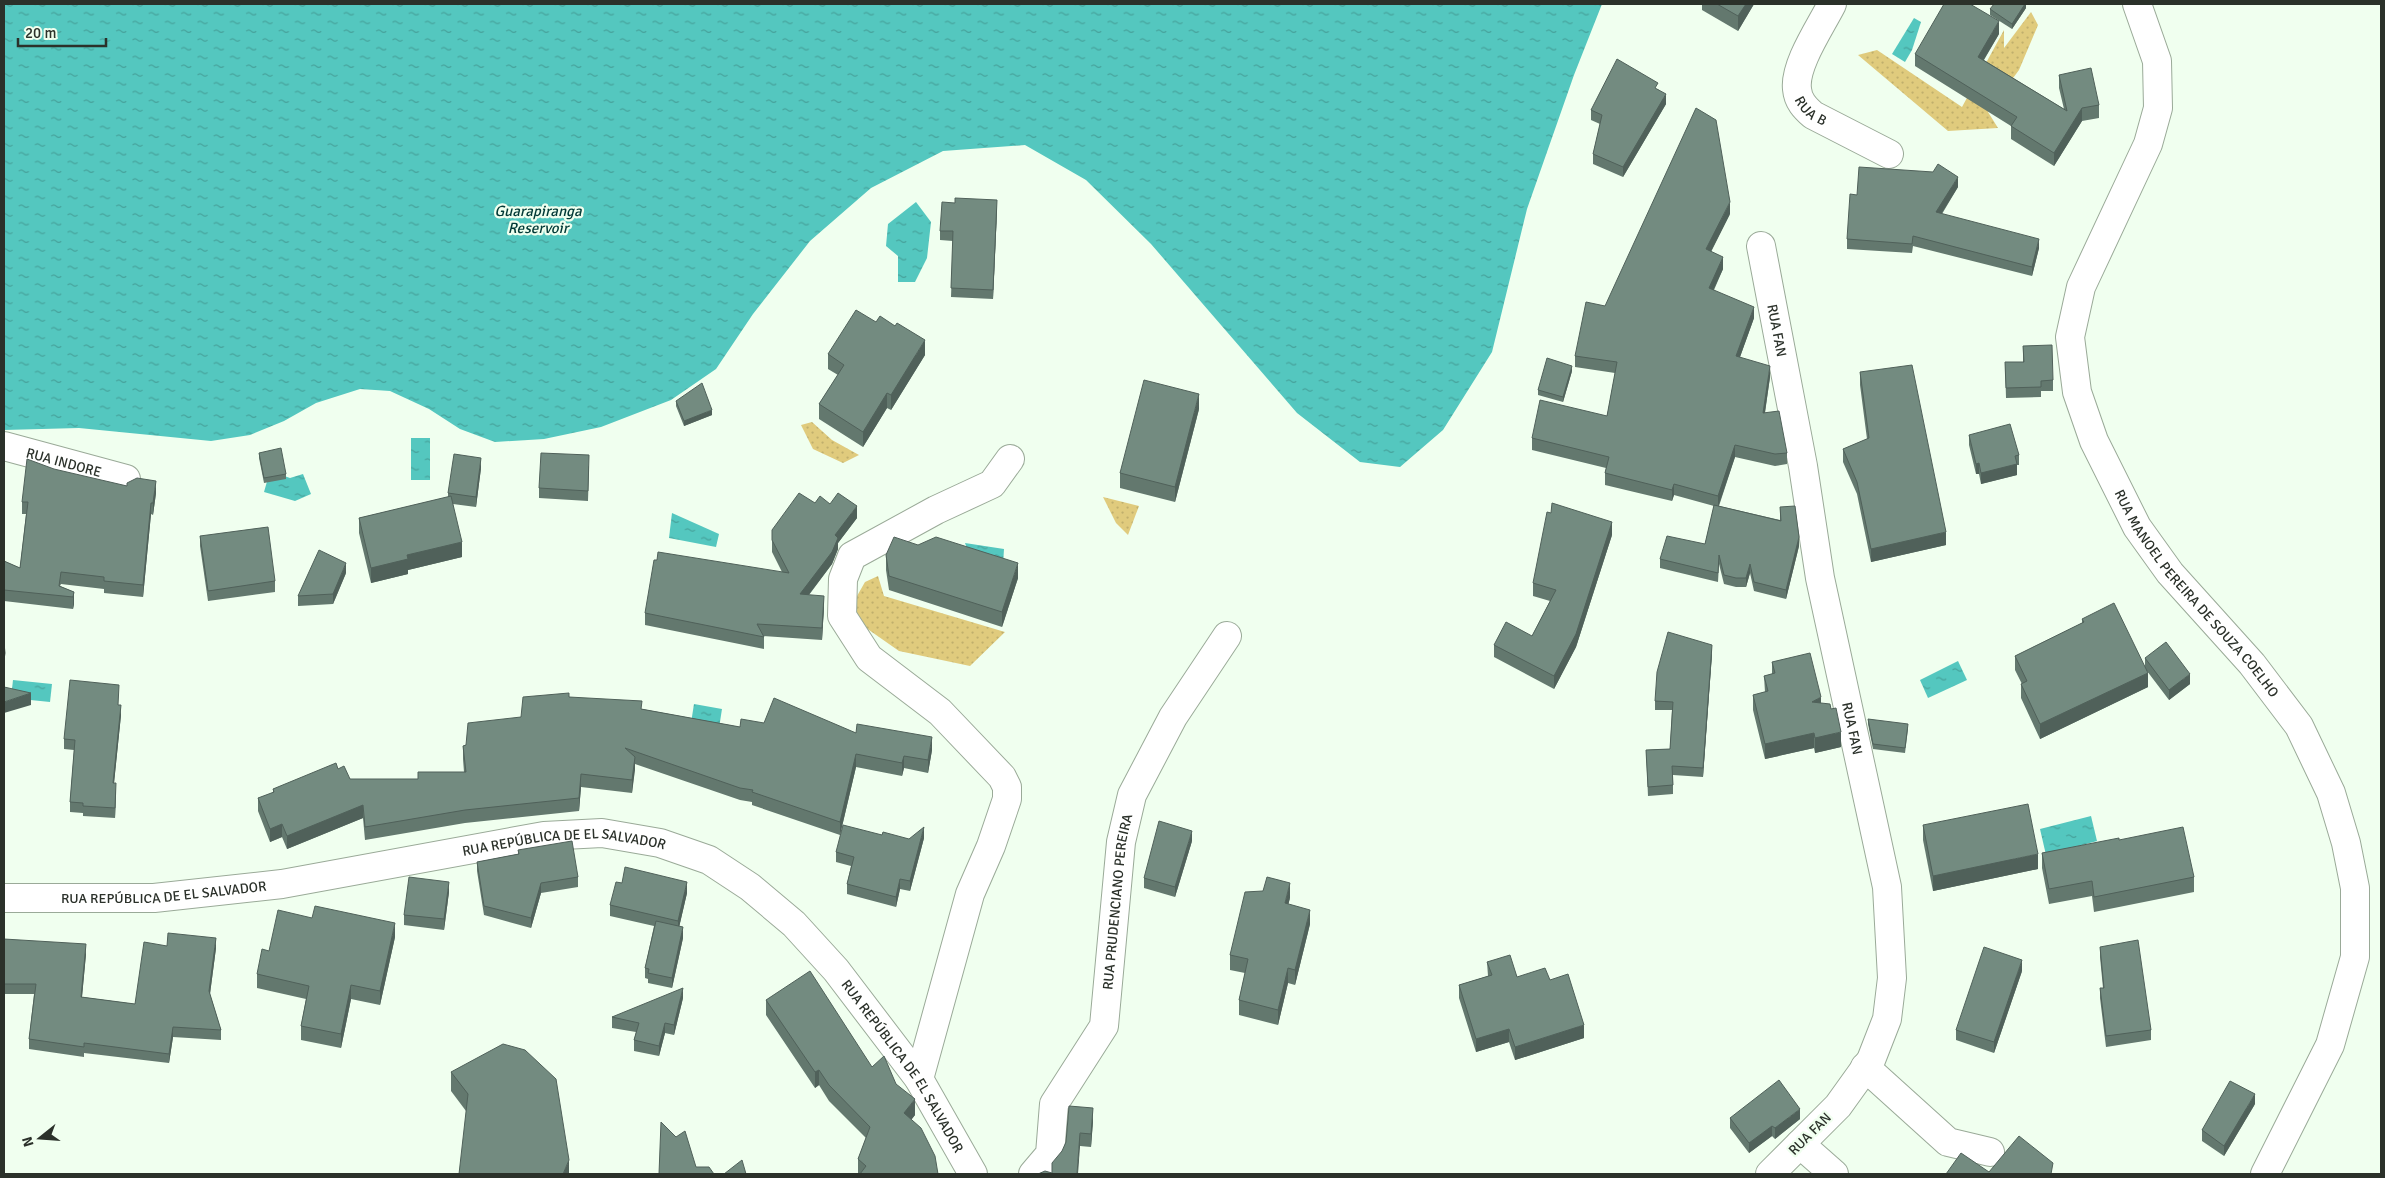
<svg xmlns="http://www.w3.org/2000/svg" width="2385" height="1178" font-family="Signika,sans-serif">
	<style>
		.green { fill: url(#green-dots) }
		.water { fill: url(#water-ripples) }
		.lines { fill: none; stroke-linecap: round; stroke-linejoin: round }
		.minor-casing { stroke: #9aaa98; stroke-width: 30 }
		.minor { stroke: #fff; stroke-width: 28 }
		.wall { fill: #63786e }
		.shaded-wall { fill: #50615a }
		.building { fill: #738b80; stroke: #50615a }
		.labels { text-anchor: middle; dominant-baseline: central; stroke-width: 4.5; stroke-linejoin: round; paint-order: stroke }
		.street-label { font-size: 14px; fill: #2b312a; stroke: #f0ffef }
		.water-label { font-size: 15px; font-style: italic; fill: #023a37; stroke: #f0ffef }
	</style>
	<defs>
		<pattern id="green-dots" width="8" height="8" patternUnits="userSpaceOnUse" patternTransform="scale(1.25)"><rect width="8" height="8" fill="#e0cb7d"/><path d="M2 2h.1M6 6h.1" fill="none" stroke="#c0af6c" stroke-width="1.8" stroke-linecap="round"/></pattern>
		<pattern id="water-ripples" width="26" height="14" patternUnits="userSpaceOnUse" patternTransform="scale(1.25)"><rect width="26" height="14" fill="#54c7bf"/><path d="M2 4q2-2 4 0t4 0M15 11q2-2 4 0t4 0" fill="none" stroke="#46a29b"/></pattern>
	</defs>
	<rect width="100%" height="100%" fill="#f0ffef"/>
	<g class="green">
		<path d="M2031,12L2038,25L2019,70L1988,112L1998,128L1948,131L1858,55L1877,50L1962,107L2004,30V48Z"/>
		<path d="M812,422L832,440L859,455L843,463L813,449L801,425Z"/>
		<path d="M1103,497L1139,506L1128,535L1116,523Z"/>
		<path d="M878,576L884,596L1005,632L970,666L899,651L859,623L853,603L865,582Z"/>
	</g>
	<g class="water">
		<path d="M4,4H1602L1574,75L1527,209L1492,352L1443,430L1400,467L1360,462L1297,413L1151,244L1086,180L1025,145L943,151L871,188L810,241L753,314L716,369L671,400L601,427L544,439L495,442L460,429L429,409L390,391L360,389L316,403L284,421L250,435L211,441L79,428L4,430Z"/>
		<path d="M1914,18L1921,22L1912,50L1905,62L1892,54Z"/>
		<path d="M916,202L931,222L927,258L915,282H898V256L886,246L888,224Z"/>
		<rect x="411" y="438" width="19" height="42"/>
		<path d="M270,471L290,478L303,474L311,494L295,501L264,492Z"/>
		<path d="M672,513L719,534L716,547L669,538Z"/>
		<path d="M965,543L1004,549L1003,566L970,556Z"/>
		<path d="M1958,661L1967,680L1928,698L1920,680Z"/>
		<path d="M13,680L52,684L50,702L11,698Z"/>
		<path d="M694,704L722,709L719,728L691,723Z"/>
		<path d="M2091,816L2097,841L2046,855L2040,829Z"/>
	</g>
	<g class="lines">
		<g class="minor-casing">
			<g id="minor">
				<path id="s1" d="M1832,4C1821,26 1794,65 1797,89C1798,101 1805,108 1813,115L1889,154"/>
				<path id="s2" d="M2137,4L2157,61L2158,108L2148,144L2081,287L2070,337L2077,392L2094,441L2137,527L2170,573L2252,664L2299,726L2331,793L2346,843L2355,888V957L2330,1045L2265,1174"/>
				<path id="s3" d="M1761,246L1803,466L1820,578L1887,887L1892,978L1887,1019L1871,1060L1838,1106L1770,1174"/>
				<path id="s4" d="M4,446L126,479"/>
				<path id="s5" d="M4,898H154L282,884L544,836L602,833L660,843L709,860L750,887L794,924L836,970L919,1079L973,1174"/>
				<path d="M1865,1067L1948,1142L1990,1152"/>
				<path d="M919,1079L970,894L991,846L1007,799V787L1002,777L940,712L869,658L842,616L843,579L852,556L936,510L992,484L1010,459"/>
				<path d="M1800,1144L1834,1174"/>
				<path id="s6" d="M1033,1174L1050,1154L1054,1104L1104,1026L1121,842L1132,795L1173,717L1227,636"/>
			</g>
		</g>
		<use href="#minor" class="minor"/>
	</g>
	<g class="wall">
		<path d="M1702,4H1754L1738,31L1702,10Z"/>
		<path d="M2026,4V8L2012,29L1990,15V9Z"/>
		<path d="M1999,34L1984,60L2064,109L2059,88V75L2099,105V118L2082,121L2054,166L2011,139V126L1915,66V54Z"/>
		<path d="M1658,89L1666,104L1623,177L1593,164V154L1600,124L1591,120V110Z"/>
		<path d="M1958,187L1942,214L2039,248L2032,276L1913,246L1912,253L1847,249V239L1857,195Z"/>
		<path d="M997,210L993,299L951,297L953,241L940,240V231Z"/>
		<path d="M1730,214L1711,252L1723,269L1714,290L1754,318L1740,357L1770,377L1765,413L1787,453V464L1775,466L1735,457L1719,506L1780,520V507L1799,546L1786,599L1754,591L1750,573L1746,587H1736L1724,584L1719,564L1718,582L1660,568V559L1705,544L1714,506L1674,495L1672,501L1605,485V473L1606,468L1532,450V438L1607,416L1615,373L1575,367V356L1605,306Z"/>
		<path d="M2023,346L2053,380V391H2041V397L2006,398L2005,362H2023Z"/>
		<path d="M828,354L925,355L891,410L887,408L863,447L819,419V404L838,375L828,369Z"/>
		<path d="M1572,371L1563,402L1538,395V390Z"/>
		<path d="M1860,372L1946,545L1871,562L1857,494L1843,462V449L1867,439L1860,385Z"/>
		<path d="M676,401L712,415L684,426L676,406Z"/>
		<path d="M1199,409L1175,502L1120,488V473Z"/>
		<path d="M1969,435L2019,455V465H2017V475L1981,484L1979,474H1976L1969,445Z"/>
		<path d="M259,453L286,474V479L264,483L259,458Z"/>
		<path d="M589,466L588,501L539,498V488Z"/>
		<path d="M481,468L476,507L453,504L462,557L408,570V574L371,583L359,533V518L448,497V493Z"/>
		<path d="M127,486L156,493L153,515L151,514L143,597L104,593V589L61,584L60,586L74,592V604L73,609L4,601V561L20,568L26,514H22V502Z"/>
		<path d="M815,503L830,504L857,518L838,543V549L832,564L809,595L824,607L822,640L763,636L764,637V649L645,625V613L782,572L772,552V530Z"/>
		<path d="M1612,535L1576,647L1554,689L1494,657V645L1532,636L1550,601L1533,596V583Z"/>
		<path d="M200,536L275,581V592L208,601L200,546Z"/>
		<path d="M886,555L1018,578L1002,627L889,590L886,570Z"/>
		<path d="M346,573L333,604L298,606V596Z"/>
		<path d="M2082,619L2145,667V658L2190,684L2169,700L2147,671L2148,687L2040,739L2021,698V684H2022L2015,670V656L2082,623Z"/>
		<path d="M1712,654L1703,777L1673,775V794L1648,796L1646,750L1670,749L1672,710H1655V701Z"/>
		<path d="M1772,662L1821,703L1841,747L1815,753L1814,748L1765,759L1753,710V695L1765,692L1764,676L1772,674Z"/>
		<path d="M569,697L642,709L740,727L764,723L856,733L932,750L928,773L904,768L902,776L856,767L840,835L752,805V802L740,800L635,764L632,793L581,787L579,811L465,823L365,840L363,818L287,849L282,837L270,842L258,811V798L273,793V789L338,769L350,779H418L464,772L463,759V746L466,745L521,717Z"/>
		<path d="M118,705L121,715L114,783L116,793L115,818L83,816V813L70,812V802L74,750L64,749V739Z"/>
		<path d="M1868,719L1908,729L1905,753L1873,749L1868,724Z"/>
		<path d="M1923,825L2038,869L1933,891L1923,840Z"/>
		<path d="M882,835L909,839L924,838L910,891L900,889L896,907L847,894V884L851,866L836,862V852Z"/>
		<path d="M2119,840L2194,877V892L2094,912L2092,896L2049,904L2042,868V853Z"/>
		<path d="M1192,841L1175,897L1144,888V878Z"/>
		<path d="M518,850L578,877V887L541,893L531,928L484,915L477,871V862L518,854Z"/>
		<path d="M622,883L687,893L679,927L683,938L672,988L648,983V979L645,978V968L654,926L610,916V905Z"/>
		<path d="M449,892L444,930L404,925V915Z"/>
		<path d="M1290,898L1288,904L1310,924L1295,985L1288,983L1278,1025L1239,1015V1000L1245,973L1230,970V955Z"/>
		<path d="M395,937L380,1005L351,999L341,1048L301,1040V1026L306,999L257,988V974L269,951Z"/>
		<path d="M4,939L86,954L82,997L135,1004L167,946L216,948L210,994L221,1030V1040L173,1037L169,1063L84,1053V1057L29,1049V1039L34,994H4Z"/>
		<path d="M2100,947L2151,1030V1040L2106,1047L2100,998V988H2103L2100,957Z"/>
		<path d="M1487,962L1517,977L1550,980L1584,1038L1515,1060L1509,1042L1476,1052L1459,998V985L1488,976Z"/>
		<path d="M2022,971L1994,1053L1956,1040V1030Z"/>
		<path d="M683,998L674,1035L665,1033L659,1056L634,1051V1040L636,1032L612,1028V1017Z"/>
		<path d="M766,1000L872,1067L896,1084L915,1115L911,1120L938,1174H858V1159L866,1138L829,1101L819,1085L815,1088L766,1015Z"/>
		<path d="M451,1072L569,1174L466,1111L451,1091Z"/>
		<path d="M2255,1104L2224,1156L2202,1141V1130Z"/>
		<path d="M1730,1118L1800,1119L1775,1139L1772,1136L1749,1153L1730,1128Z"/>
		<path d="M1093,1121L1091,1147L1080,1146L1052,1173L1062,1151Z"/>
	</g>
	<g class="shaded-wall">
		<path d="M1746,4H1754L1738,31V16Z"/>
		<path d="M2025,4H2026V8L2012,29V24Z"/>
		<path d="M1999,21V34L1978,69V57Z"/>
		<path d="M1666,94V104L1623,177V167Z"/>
		<path d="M2082,108V121L2054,166V153Z"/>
		<path d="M1958,177V187L1936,222V212Z"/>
		<path d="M997,200V210L993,299V290Z"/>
		<path d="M1730,202V214L1706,261V249Z"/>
		<path d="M2039,239V248L2032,276V267Z"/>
		<path d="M1723,257V269L1709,299V288Z"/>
		<path d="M1754,307V318L1736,368V356Z"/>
		<path d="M925,340V355L891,410V395Z"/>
		<path d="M1572,366V371L1563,402V397Z"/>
		<path d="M1770,366V377L1763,425V413Z"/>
		<path d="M887,393V408L863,447V432Z"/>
		<path d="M1199,394V409L1175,502V487Z"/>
		<path d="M712,410V415L684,426V421Z"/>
		<path d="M1735,445V457L1718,507V496Z"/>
		<path d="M481,458V468L476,507V497Z"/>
		<path d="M1979,463V474H1976V464Z"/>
		<path d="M2017,464V475L1981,484V473Z"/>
		<path d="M156,481V493L153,515V503Z"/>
		<path d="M1674,484V495L1672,501V490Z"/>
		<path d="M151,503V514L143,597V585Z"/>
		<path d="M857,506V518L838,543V549L832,564L800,606V594L835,535Z"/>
		<path d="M1612,522V535L1576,647L1554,689V676Z"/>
		<path d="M1946,532V545L1871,562V549Z"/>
		<path d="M1799,537V546L1786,599V590Z"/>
		<path d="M462,542V557L408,570V574L371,583V568L407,555Z"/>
		<path d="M346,563V573L333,604V594Z"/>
		<path d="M1018,563V578L1002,627V612Z"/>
		<path d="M1750,564V573L1746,587V578Z"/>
		<path d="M74,592V604L73,609V597Z"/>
		<path d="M824,596V607L822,640V628Z"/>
		<path d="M1712,645V654L1703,777V768Z"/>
		<path d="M5,653V665L4,671V660Z"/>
		<path d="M2148,673V687L2040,739V724Z"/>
		<path d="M2190,674V684L2169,700V690Z"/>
		<path d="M31,693V705L4,713V702Z"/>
		<path d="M1821,697V712L1812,702Z"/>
		<path d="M121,705V715L113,793V783Z"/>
		<path d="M1841,732V747L1815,753V738Z"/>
		<path d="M1814,733V748L1765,759V744Z"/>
		<path d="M932,737V750L928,773V760Z"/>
		<path d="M856,754V767L840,835V822Z"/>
		<path d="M904,756V768L902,776V763Z"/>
		<path d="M635,757V770L632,793V780Z"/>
		<path d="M581,774V787L579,811V798Z"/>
		<path d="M116,783V793L115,818V808Z"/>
		<path d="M363,805V818L287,849V836Z"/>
		<path d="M282,824V837L270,842V829Z"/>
		<path d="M924,827V838L910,891V881Z"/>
		<path d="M1192,831V841L1175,897V887Z"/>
		<path d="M2038,854V869L1933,891V876Z"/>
		<path d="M900,879V889L896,907V897Z"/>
		<path d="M449,882V892L444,930V919Z"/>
		<path d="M687,882V893L678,932V921Z"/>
		<path d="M541,883V893L531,928V918Z"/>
		<path d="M1290,883V898L1285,918V903Z"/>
		<path d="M1310,910V924L1295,985V970Z"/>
		<path d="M395,923V937L380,1005V991Z"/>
		<path d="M683,927V938L672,988V978Z"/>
		<path d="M216,938V948L209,1001V991Z"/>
		<path d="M86,944V954L81,1007V997Z"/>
		<path d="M2022,960V971L1994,1053V1042Z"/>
		<path d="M1288,968V983L1278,1025V1010Z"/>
		<path d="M351,985V999L341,1048V1034Z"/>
		<path d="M683,988V998L674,1035V1025Z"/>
		<path d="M665,1023V1033L659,1056V1046Z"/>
		<path d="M1584,1025V1038L1515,1060V1047Z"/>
		<path d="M173,1027V1037L169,1063V1054Z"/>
		<path d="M1509,1029V1042L1476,1052V1039Z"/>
		<path d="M819,1070V1085L815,1088V1072Z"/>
		<path d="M2255,1094V1104L2224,1156V1146Z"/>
		<path d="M915,1099V1115L904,1129V1113Z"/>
		<path d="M1093,1108V1121L1091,1147V1134Z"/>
		<path d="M1800,1109V1119L1775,1139V1128Z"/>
		<path d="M1772,1126V1136L1749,1153V1143Z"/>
		<path d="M1080,1133V1146L1078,1174H1077Z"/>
		<path d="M569,1160V1174H563Z"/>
	</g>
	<g class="building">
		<path d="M1717,4H1746L1738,16Z"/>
		<path d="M1944,4H1970L1999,21L1978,57L2067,111L2059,75L2091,68L2099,105L2082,108L2054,153L2011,126L2017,117L1915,54Z"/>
		<path d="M1994,4H2025L2012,24L1990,9Z"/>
		<path d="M1617,59L1658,83L1655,88L1666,94L1623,167L1593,154L1602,115L1591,110Z"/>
		<path d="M1696,108L1716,120L1730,202L1706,249L1723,257L1709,288L1754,307L1736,356L1770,366L1763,413L1779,411L1787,453L1775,454L1735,445L1718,496L1674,484L1672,490L1605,473L1609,457L1532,438L1540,400L1607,416L1617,362L1575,356L1586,302L1605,306Z"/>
		<path d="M1938,164L1958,177L1936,212L2039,239L2032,267L1913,236L1912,244L1847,239L1850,194L1857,195L1859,167L1933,172Z"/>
		<path d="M955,198L997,200L993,290L951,288L953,231H940L942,202L955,203Z"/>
		<path d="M856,310L876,322L880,316L895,326L897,323L925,340L891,395L887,393L863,432L819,404L844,365L828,354Z"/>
		<path d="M2052,345L2053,380L2041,381V387L2006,388L2005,362H2024L2023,346Z"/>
		<path d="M1547,358L1572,366L1563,397L1538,390Z"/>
		<path d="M1912,365L1946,532L1871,549L1857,482L1843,449L1869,438L1860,372Z"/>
		<path d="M1144,380L1199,394L1175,487L1120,473Z"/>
		<path d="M702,383L712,410L684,421L676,401Z"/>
		<path d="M2010,424L2019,455L2015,456L2017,464L1981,473L1979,463L1976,464L1969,435Z"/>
		<path d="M281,448L286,474L264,478L259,453Z"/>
		<path d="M541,453L589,455L588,491L539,488Z"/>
		<path d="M454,454L481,458L476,497L448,493Z"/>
		<path d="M27,459L54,469L127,486V483L137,478L156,481L153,503H151L143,585L104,581V577L61,572L59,586L74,592L73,597L4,590V561L20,568L28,502H22Z"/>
		<path d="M799,493L815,503L820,496L830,504L838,493L857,506L835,535L838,538L832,552L800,594L824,596L822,628L757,624L764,637L645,613L654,560H657L658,552L789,573L772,540V530Z"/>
		<path d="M451,496L462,542L407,555L408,559L371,568L359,518Z"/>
		<path d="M1552,503L1612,522L1576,634L1554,676L1494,645L1506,622L1532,636L1556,590L1533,583L1547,512L1551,513Z"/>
		<path d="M1714,505L1781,521L1780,507L1795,506L1799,537L1786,590L1754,582L1750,564L1746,578H1736L1724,575L1719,555L1718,573L1660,559L1667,536L1705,544Z"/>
		<path d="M268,527L275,581L208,591L200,536Z"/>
		<path d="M894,537L918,545L936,537L1018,563L1002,612L889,576L886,555Z"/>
		<path d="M319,550L346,563L333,594L298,596Z"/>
		<path d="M2114,603L2148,673L2040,724L2021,684L2027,681L2015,656L2084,622L2082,619Z"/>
		<path d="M1668,632L1712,645L1703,768L1672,766L1673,785L1648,787L1646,750L1670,749L1673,702L1655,701L1657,672Z"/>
		<path d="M2166,642L2190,674L2169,690L2145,658Z"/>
		<path d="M4,643L5,653L4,660Z"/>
		<path d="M1810,653L1821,697L1812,702L1830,704L1831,709L1836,708L1841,732L1815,738L1814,733L1765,744L1753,695L1768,691L1764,676L1775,673L1772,662Z"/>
		<path d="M70,680L119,685L118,705H121L113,783H116L115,808L83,806V803L70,802L75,740L64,739Z"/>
		<path d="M4,687L31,693L4,702Z"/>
		<path d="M569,693V697L642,701L641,709L740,727L741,719L764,723L774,698L856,733L857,724L932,737L928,760L904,756L902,763L856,754L840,822L752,792L753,790L740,788L625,748L635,757L632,780L581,774L579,798L465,810L365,827L363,805L287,836L282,824L270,829L258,798L274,792L273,789L336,763L338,769L344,766L350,779H418V772H466L463,746L466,745L468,723L521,717L523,697Z"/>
		<path d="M1868,719L1908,724L1905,748L1873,744Z"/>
		<path d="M2028,804L2038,854L1933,876L1923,825Z"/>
		<path d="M1159,821L1192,831L1175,887L1144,878Z"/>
		<path d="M843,825L882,835L883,832L909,839L924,827L910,881L900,879L896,897L847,884L854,857L836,852Z"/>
		<path d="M2183,827L2194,877L2094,897L2092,881L2049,889L2042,853L2119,838V840Z"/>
		<path d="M572,841L578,877L541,883L531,918L484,906L477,862L519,854L518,850Z"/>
		<path d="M625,867L687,882L678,921L610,905L616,882L622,883Z"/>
		<path d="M409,877L449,882L444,919L404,915Z"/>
		<path d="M1267,877L1290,883L1285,903L1310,910L1295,970L1288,968L1278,1010L1239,1000L1248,959L1230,955L1245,892L1263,891Z"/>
		<path d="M315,906L395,923L380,991L351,985L341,1034L301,1026L309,986L257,974L262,949L269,951L278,910L312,918Z"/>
		<path d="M656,921L683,927L672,978L648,973L649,969L645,968Z"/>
		<path d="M168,933L216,938L209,991L221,1030L173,1027L169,1054L84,1043V1047L29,1039L36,984H4V939L86,944L81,997L135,1004L144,942L167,946Z"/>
		<path d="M2138,940L2151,1030L2106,1036L2100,988H2104L2100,947Z"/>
		<path d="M1984,947L2022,960L1994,1042L1956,1030Z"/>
		<path d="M1510,955L1517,977L1545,968L1550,980L1568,974L1584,1025L1515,1047L1509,1029L1476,1039L1459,985L1492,975L1487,962Z"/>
		<path d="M810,971L872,1067L884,1056L896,1084L915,1099L904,1113L921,1128L935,1156L938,1174H860L866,1166L858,1159L870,1127L829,1085L819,1070L815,1072L766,1000Z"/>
		<path d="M683,988L674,1025L665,1023L659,1046L634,1040L639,1023L612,1017Z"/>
		<path d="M503,1044L525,1050L556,1079L569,1160L563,1174H459L468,1094L451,1072Z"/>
		<path d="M1779,1080L1800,1109L1775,1128L1772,1126L1749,1143L1730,1118Z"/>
		<path d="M2230,1081L2255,1094L2224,1146L2202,1130Z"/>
		<path d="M1069,1106L1093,1108L1091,1134L1080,1133L1077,1174H1038L1045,1171L1052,1173V1163L1062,1151L1066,1142Z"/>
		<path d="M661,1122L676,1137L685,1131L696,1167H709L714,1174H659Z"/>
		<path d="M2019,1136L2053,1163L2051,1174H1946L1961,1153L1989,1172Z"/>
		<path d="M742,1160L746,1174H724Z"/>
	</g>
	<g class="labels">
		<g class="street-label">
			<text stroke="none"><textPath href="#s1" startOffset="120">RUA B</textPath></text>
			<text stroke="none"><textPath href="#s3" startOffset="86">RUA FAN</textPath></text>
			<text stroke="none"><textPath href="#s4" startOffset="62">RUA INDORE</textPath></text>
			<text stroke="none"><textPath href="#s2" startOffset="646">RUA MANOEL PEREIRA DE SOUZA COELHO</textPath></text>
			<text stroke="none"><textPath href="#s3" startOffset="491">RUA FAN</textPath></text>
			<text stroke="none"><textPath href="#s5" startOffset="565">RUA REPÚBLICA DE EL SALVADOR</textPath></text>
			<text stroke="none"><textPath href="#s5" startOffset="160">RUA REPÚBLICA DE EL SALVADOR</textPath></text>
			<text stroke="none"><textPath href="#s6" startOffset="294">RUA PRUDENCIANO PEREIRA</textPath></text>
			<text stroke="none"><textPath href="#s5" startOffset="1000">RUA REPÚBLICA DE EL SALVADOR</textPath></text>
			<text transform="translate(1810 1134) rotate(-45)">RUA FAN</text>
		</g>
		<g class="water-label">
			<text x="538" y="211">Guarapiranga<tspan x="538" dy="17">Reservoir</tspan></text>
		</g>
	</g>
	<rect width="2385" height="1178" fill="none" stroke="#2b312a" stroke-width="10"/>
	<g transform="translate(40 1138) rotate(253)" stroke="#f0ffef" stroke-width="4" paint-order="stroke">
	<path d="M0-4L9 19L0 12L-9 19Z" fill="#2b312a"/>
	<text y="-8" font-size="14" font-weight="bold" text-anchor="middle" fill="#2b312a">N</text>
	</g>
	<path d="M18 38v8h88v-8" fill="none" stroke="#2b312a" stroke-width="2.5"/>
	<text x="25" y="38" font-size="15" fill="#2b312a" stroke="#f0ffef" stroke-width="4" paint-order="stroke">20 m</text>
</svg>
